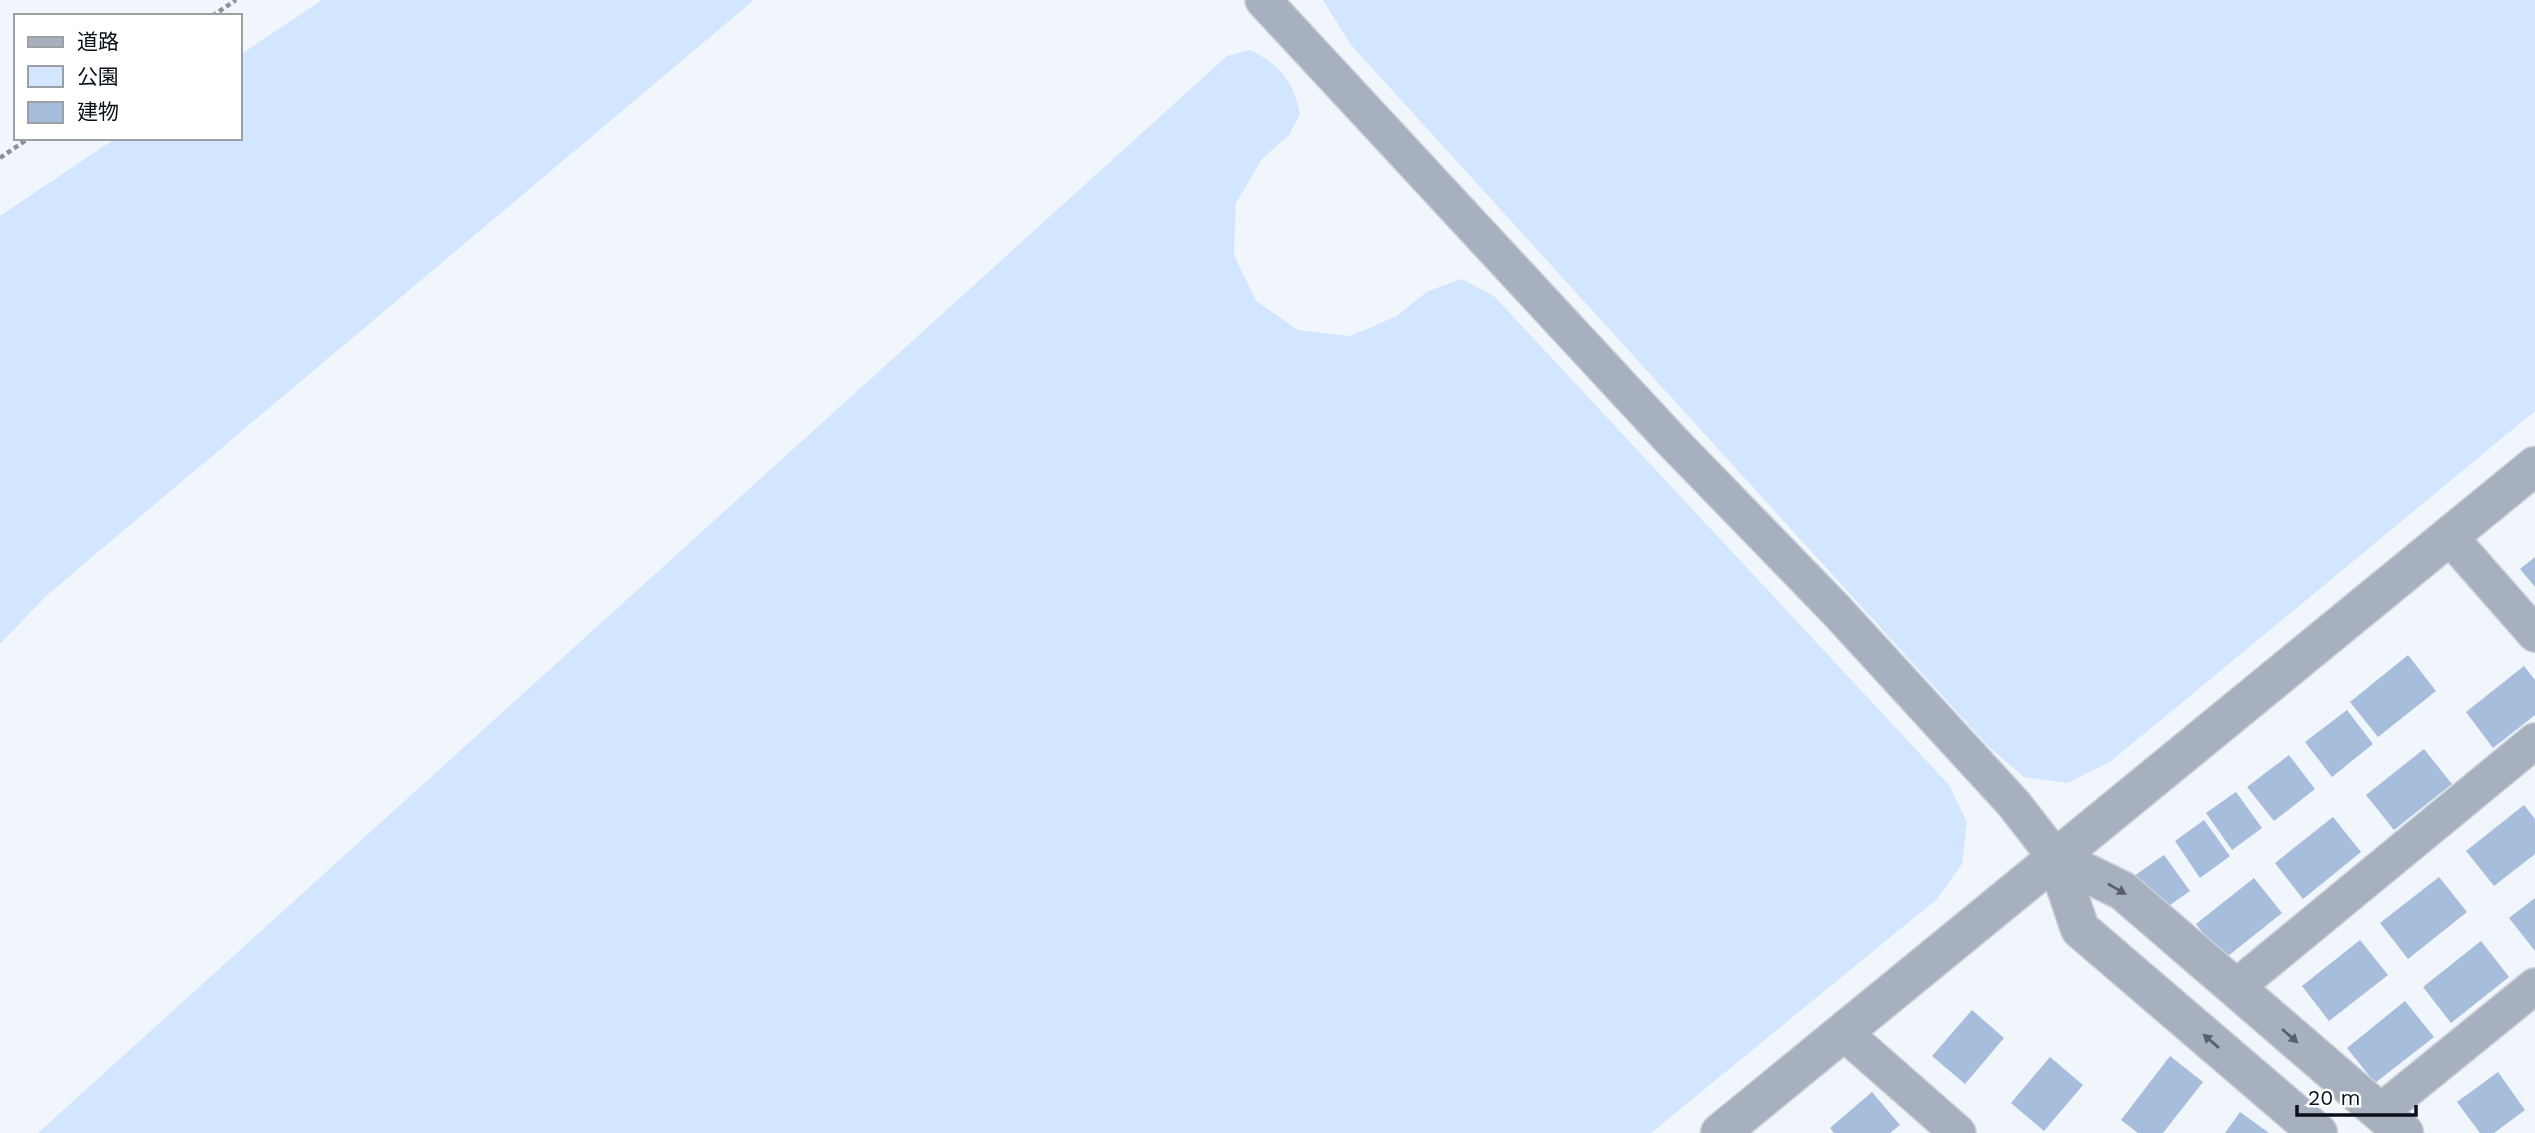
<svg xmlns="http://www.w3.org/2000/svg" width="2535" height="1133" font-family="'Work Sans','Noto Sans JP',sans-serif">
	<style>
		.green { fill: #d3e6ff }
		.building { fill: #a7bddc }
		.lines { fill: none; stroke-linecap: round; stroke-linejoin: round }
		.minor-casing { stroke: #ccd0d8; stroke-width: 38 }
		.tertiary-casing { stroke: #ccd0d8; stroke-width: 41 }
		.path { stroke: #8c929a; stroke-width: 4.5; stroke-dasharray: 5 3.5; stroke-linecap: butt }
		.minor { stroke: #a6b0be; stroke-width: 35 }
		.tertiary { stroke: #a6b0be; stroke-width: 38 }
		.oneway { fill: #57606c }
	</style>
	<rect width="100%" height="100%" fill="#f1f5fc"/>
	<g class="green">
		<path d="M322,0H754L47,595L0,644V216L116,138H240V55Z"/>
		<path d="M1323,0H2535V411L2110,762L2067,783L2024,777L1989,747L1351,45Z"/>
		<path d="M1250,50C1281,66 1293,80 1300,114L1289,135L1262,159L1236,203L1234,255L1256,301L1298,330L1350,336L1397,316L1428,291L1462,279L1494,296L1949,785L1967,822L1962,864L1937,899L1651,1133H38L1227,56Z"/>
	</g>
	<g class="building">
		<path d="M2535,557V587L2520,569Z"/>
		<path d="M2408,655L2436,691L2378,737L2350,702Z"/>
		<path d="M2524,666L2535,680V715L2493,748L2466,712Z"/>
		<path d="M2347,710L2373,744L2332,777L2305,742Z"/>
		<path d="M2424,749L2452,784L2394,830L2366,795Z"/>
		<path d="M2289,755L2315,789L2274,821L2247,787Z"/>
		<path d="M2236,792L2262,828L2232,850L2206,813Z"/>
		<path d="M2524,805L2535,819V854L2494,886L2466,851Z"/>
		<path d="M2333,817L2361,852L2303,899L2275,863Z"/>
		<path d="M2204,820L2230,856L2200,878L2175,841Z"/>
		<path d="M2164,855L2190,891L2160,912L2134,876Z"/>
		<path d="M2439,877L2467,912L2408,959L2380,923Z"/>
		<path d="M2254,878L2282,913L2223,960L2196,924Z"/>
		<path d="M2535,898V951L2509,918Z"/>
		<path d="M2360,940L2388,975L2329,1021L2302,986Z"/>
		<path d="M2481,941L2509,977L2451,1023L2423,987Z"/>
		<path d="M2405,1001L2434,1037L2375,1083L2347,1048Z"/>
		<path d="M1972,1010L2004,1038L1965,1084L1932,1056Z"/>
		<path d="M2170,1056L2203,1082L2163,1133H2138L2121,1120Z"/>
		<path d="M2050,1057L2083,1085L2044,1131L2011,1103Z"/>
		<path d="M2498,1072L2525,1110L2494,1133H2480L2457,1102Z"/>
		<path d="M1872,1092L1900,1125L1890,1133H1834L1830,1128Z"/>
		<path d="M2240,1112L2269,1133H2225Z"/>
	</g>
	<g class="lines">
		<g class="minor-casing">
			<g id="minor">
				<path d="M1263,0L1672,441L1836,610L2014,804L2056,858"/>
				<path d="M2449,536L2535,634"/>
				<path d="M2235,988L2535,741"/>
				<path d="M1843,1032L1958,1133"/>
				<path d="M2380,1112L2535,986"/>
			</g>
		</g>
		<g class="tertiary-casing">
			<g id="tertiary">
				<path d="M2056,858L2123,891L2404,1133"/>
				<path d="M2056,858L2080,929L2318,1133"/>
				<path d="M1720,1133L2535,466"/>
			</g>
		</g>
		<g class="path">
			<path d="M212,16L236,0"/>
			<path d="M0,158L29,138"/>
		</g>
		<use href="#minor" class="minor"/>
		<use href="#tertiary" class="tertiary"/>
	</g>
	<defs><path id="oneway-solid" d="M-6-.8H1V-3.2L6.5 0L1 3.2V.8H-6Z" transform="scale(1.75)"/></defs>
	<g class="oneway">
		<use href="#oneway-solid" transform="translate(2117 889) rotate(30)"/>
		<use href="#oneway-solid" transform="translate(2290 1036) rotate(41)"/>
		<use href="#oneway-solid" transform="translate(2211 1041) rotate(-139)"/>
	</g>
	<rect x="14" y="14" width="228" height="126" fill="#ffffff" stroke="#9c9fa3" stroke-width="2"/>
	<rect x="28" y="37" width="35" height="10" fill="#a6b0be" stroke="#9c9fa3" stroke-width="2"/>
	<text x="77" y="49" font-size="21" fill="#08101a">道路</text>
	<rect x="28" y="66" width="35" height="21" fill="#d3e6ff" stroke="#9c9fa3" stroke-width="2"/>
	<text x="77" y="84" font-size="21" fill="#08101a">公園</text>
	<rect x="28" y="102" width="35" height="21" fill="#a7bddc" stroke="#9c9fa3" stroke-width="2"/>
	<text x="77" y="119" font-size="21" fill="#08101a">建物</text>
	<path d="M2297 1105v10h119v-10" fill="none" stroke="#08101a" stroke-width="3.5"/>
	<text x="2308" y="1105" font-size="21" fill="#08101a" stroke="#ffffff" stroke-width="5" paint-order="stroke">20 m</text>
</svg>
